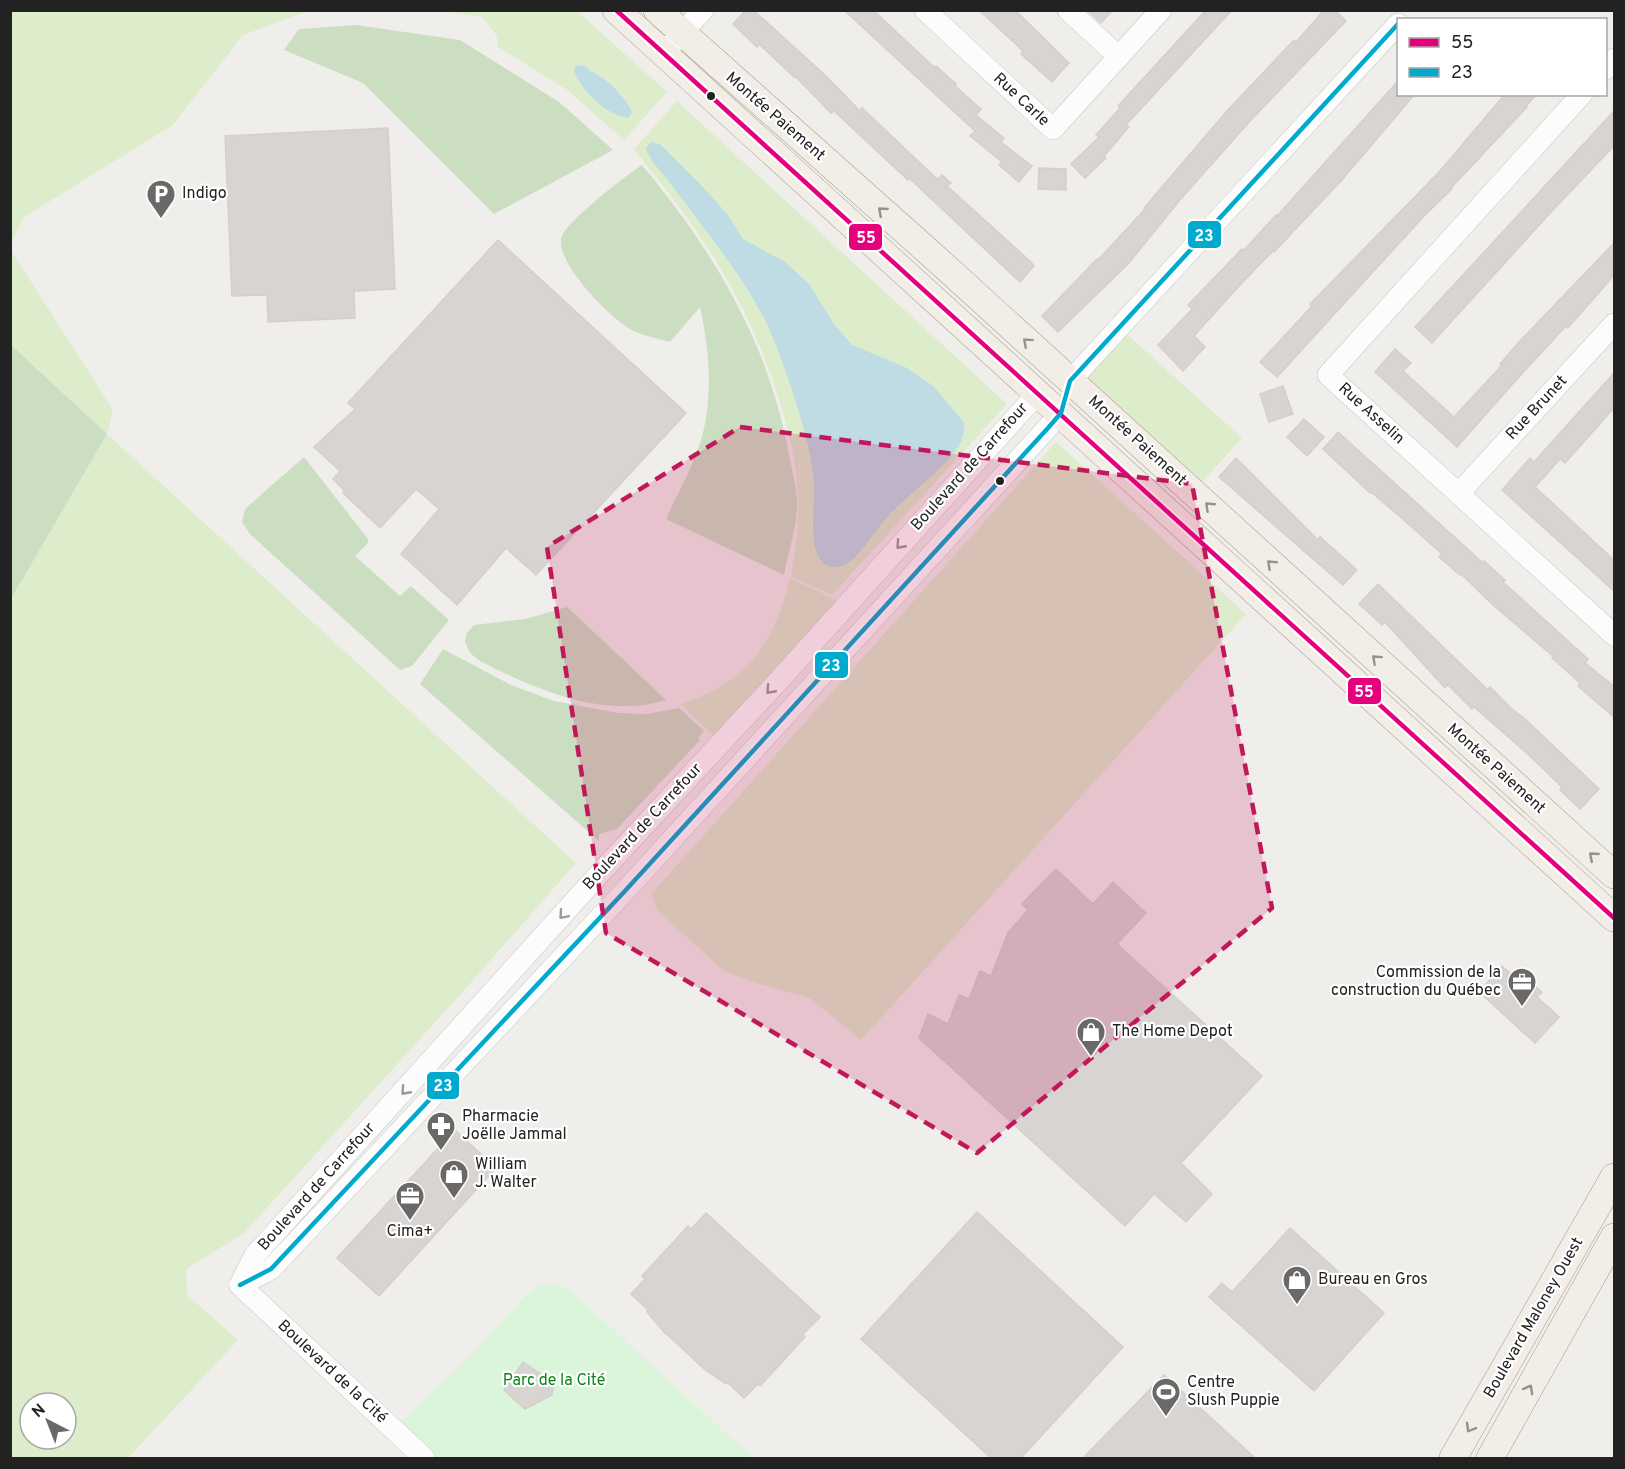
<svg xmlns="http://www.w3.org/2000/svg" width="1625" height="1469" font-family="Overpass,sans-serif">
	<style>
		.grass { fill: #ddeccb; fill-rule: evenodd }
		.forest { fill: #cbdec1 }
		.park { fill: #daf5da }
		.water { fill: #bfdbe3 }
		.building { fill: #d7d4d2; stroke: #d3d0cc; stroke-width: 1.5 }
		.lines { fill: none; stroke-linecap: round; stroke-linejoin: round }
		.minor-casing { stroke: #c9c8c7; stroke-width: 22 }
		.major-casing { stroke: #a79c86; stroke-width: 28 }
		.minor { stroke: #fdfcfc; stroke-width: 21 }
		.major { stroke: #f3ede7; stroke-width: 27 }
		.bus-1-casing { stroke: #fff; stroke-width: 9 }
		.bus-2-casing { stroke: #fff; stroke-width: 9 }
		.bus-1 { stroke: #e5007d; stroke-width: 4.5 }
		.bus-2 { stroke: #00a9ce; stroke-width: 4.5 }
		.oneway { stroke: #95928e }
		.oneway2 { stroke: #9a9a9a }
		.marked { fill: #c2185b; fill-opacity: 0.2; stroke: #c2185b; stroke-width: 4.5; stroke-dasharray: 12 8; stroke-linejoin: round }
		.bus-dot { fill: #222; stroke: #fff; stroke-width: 2 }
		.labels { text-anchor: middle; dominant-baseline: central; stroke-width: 4.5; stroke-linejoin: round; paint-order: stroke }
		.street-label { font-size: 16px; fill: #222; stroke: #fff }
		.poi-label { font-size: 16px; fill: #222; stroke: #fff; text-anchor: start }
		.park-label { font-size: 16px; fill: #0c8416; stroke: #fff }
		.line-badge { stroke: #fff; stroke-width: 2 }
		.badge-label { font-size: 16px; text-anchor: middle; font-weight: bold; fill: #fff }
	</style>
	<rect width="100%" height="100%" fill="#f0eeeb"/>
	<g class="grass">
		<path d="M11,10H308V11L243,35L173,125L24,217L11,243Z"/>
		<path d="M445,11H577L667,92L624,140L566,89L498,47L497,36L482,17Z"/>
		<path d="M677,101L1007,404L832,595L791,577C794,553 799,528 798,504C798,468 789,430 778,396C759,336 731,280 695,229C676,201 654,175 634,149Z"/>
		<path d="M10,249L113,410L107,434L576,863L460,995L243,1234L186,1269L187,1295L238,1340L128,1458H11V599L107,434L11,345ZM30,1403H66V1439H30Z"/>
		<path d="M1119,327L1242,438L1193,492L1070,381Z"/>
		<path d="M1056,442L1246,614L861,1040L810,998L749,981L724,971L657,910L651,894Z"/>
		<path d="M790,578L847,605L721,743L680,704C748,683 774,644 790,578Z"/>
	</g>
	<g class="forest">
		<path d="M356,25L460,40L559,102L613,150L494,214L363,83L284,50L299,29Z"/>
		<path d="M642,165C712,249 767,340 788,449C791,468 798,489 797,508C796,530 788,553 784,575L666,519C679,491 695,463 703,433C713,393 709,347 700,307L670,342C658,339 645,336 634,331C613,322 552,260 562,236C569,220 626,175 642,165Z"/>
		<path d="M11,345L107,434L11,599Z"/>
		<path d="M304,457L368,539V543L355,556L400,596L411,586L449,620L412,666L400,670L250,534L242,522L245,509Z"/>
		<path d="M567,607L663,697L667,700C602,719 537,690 480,661L470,653L465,642L467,633L474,625L525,619Z"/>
		<path d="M443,649L511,685L554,701L619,713L646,714L679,708L704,731L698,738L700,740L617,829L599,834V841L420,684Z"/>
	</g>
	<path class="park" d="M548,1284L559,1285L570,1290L753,1458H424L393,1430L473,1353L527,1294L536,1287Z"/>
	<g class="water">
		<path d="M584,65C589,71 594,72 600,76C612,84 626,99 632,112L628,118C605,114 583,92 574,71L576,66Z"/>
		<path d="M651,142L660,144L702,186L728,215L743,239L785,262L809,284L834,324L852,345L907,368L923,379L933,386L963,421C966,430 962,442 956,450C938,474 911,492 891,513C875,529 865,552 846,564C839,569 826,568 821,561C808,544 815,506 814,485C812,445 789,378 774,340C752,286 711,239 677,192C669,180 649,161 646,148Z"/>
	</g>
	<g class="building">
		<path d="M746,10H753L825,75L860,111L862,108L936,178L938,179L942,175L951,183L947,186L1031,262L1034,266L1020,282L909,178L908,180L834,111L831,113L796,77L795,78L759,44L757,47L733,24Z"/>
		<path d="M844,10H873L935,68L936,66L956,84L955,86L981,109L976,115L1004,138L1001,142L1032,166L1019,182L999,165L1002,162L970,136L975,131Z"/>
		<path d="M979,10H1015L1069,63L1052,82L1021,54L1023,51Z"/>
		<path d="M1087,10H1113L1101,23Z"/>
		<path d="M1206,10H1232L1126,125L1129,127L1104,156L1106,158L1085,178L1071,164L1099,137L1096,135L1120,108L1118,106Z"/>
		<path d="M1324,10H1335L1346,21L1252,119L1179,201L1129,263L1058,332L1042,316L1097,259L1098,260L1145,209L1144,208L1226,112L1294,40L1296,42Z"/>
		<path d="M1398,81V94H1415L1341,181L1274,252L1273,251L1239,286L1194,336L1205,347L1183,371L1158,345L1192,309L1188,305L1242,249L1244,250L1276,215L1277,216Z"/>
		<path d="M1505,94H1537L1526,106L1527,107L1451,188L1452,189L1425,215L1277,377L1260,362L1312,306L1310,304L1314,300L1440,171Z"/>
		<path d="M1614,111V146L1552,211L1432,343L1415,327Z"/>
		<path d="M388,128L395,289L354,291L355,318L268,322L267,295L232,296L225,136Z"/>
		<path d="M1039,168L1066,169V190L1038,189Z"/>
		<path d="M498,240L686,413L536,575L506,548L457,605L401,554L439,509L416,489L380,528L343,493L344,490L333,479L340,471L314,447L355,409L348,403Z"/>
		<path d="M1614,243V274L1610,280L1568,328L1566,326L1517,379L1457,447L1375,372L1395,349L1411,363L1403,371L1454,417L1502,365L1500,364L1519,342Z"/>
		<path d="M1614,373V408L1565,463L1560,459L1535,487L1614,560V591L1502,490L1530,458L1534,462Z"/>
		<path d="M1283,386L1293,414L1269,422L1260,394Z"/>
		<path d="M1304,419L1324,437L1307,456L1287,437Z"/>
		<path d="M1338,432L1482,562L1484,561L1505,580L1503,582L1588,659L1585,663L1614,686V717L1578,686L1580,683L1552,658L1554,657L1493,605L1461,574L1460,575L1439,557L1442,554L1397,514L1371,492L1370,493L1323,449Z"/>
		<path d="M1236,458L1318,540L1320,537L1357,570L1343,585L1219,477Z"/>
		<path d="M1378,584L1488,690L1490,687L1512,709L1524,718L1599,789L1580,809L1560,790L1562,787L1530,756L1474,707L1472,709L1448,685L1445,688L1385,622L1382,625L1359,604Z"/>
		<path d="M1056,869L1093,904L1113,882L1146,913L1117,944L1262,1076L1181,1163L1212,1194L1186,1222L1154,1194L1125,1226L919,1038L928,1014L948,1024L959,995L969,999L980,971L991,976L1008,933L1028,910L1022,904Z"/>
		<path d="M1502,966L1522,984L1527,979L1542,992L1537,997L1559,1017L1535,1043L1479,992Z"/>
		<path d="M455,1130L496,1168L379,1296L337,1258Z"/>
		<path d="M977,1212L1123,1347L1021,1458H991L861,1339Z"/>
		<path d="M706,1213L820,1317L803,1334L805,1337L760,1386L758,1384L744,1398L728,1383L726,1384L704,1369L684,1350L663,1331L647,1312L648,1310L631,1294L645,1279L642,1276L688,1226L691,1229Z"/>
		<path d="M1290,1228L1384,1313L1314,1391L1209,1297L1222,1283L1232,1292Z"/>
		<path d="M523,1362L554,1383L552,1395L525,1409L504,1390Z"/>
		<path d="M1164,1375L1255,1458H1083Z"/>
	</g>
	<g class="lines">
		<g class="minor-casing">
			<g id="minor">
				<path d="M925,10L1053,129L1161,10"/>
				<path d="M1068,10L1119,57"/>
				<path d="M672,44L703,10"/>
				<path d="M1606,69L1614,59"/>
				<path d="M1582,94L1328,375L1614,635"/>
				<path d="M1070,381L1398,24"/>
				<path d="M1459,493L1614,324"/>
				<path d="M240,1285L271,1269L624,892L1061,413"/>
				<path d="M240,1285L255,1255L602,871L781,678L1038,393"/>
				<path d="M240,1285L424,1458"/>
			</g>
		</g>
		<g class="major-casing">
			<g id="major">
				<path d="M616,10L1614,918"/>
				<path d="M657,10L931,254L1614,875"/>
				<path d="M1453,1458L1614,1177"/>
				<path d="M1490,1458L1614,1237"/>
			</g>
		</g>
		<use href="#minor" class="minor"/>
		<use href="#major" class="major"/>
		<g class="bus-1-casing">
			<path id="bus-1" d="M616,10L1614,918"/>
		</g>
		<g class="bus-2-casing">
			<path id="bus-2" d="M240,1285L271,1269L624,892L1048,428L1061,413L1070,381L1398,24"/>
		</g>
		<use href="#bus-1" class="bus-1"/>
		<use href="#bus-2" class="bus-2"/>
	</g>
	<defs><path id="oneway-chevron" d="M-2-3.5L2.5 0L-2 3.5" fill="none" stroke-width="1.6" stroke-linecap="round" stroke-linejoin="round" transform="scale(1.5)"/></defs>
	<g class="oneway">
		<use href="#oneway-chevron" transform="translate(882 211) rotate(-139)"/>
		<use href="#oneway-chevron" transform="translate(1027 342) rotate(-138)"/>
		<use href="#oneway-chevron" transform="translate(1209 506) rotate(-137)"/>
		<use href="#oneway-chevron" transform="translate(1271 564) rotate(-137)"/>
		<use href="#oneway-chevron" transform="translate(1376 659) rotate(-138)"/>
		<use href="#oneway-chevron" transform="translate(1593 856) rotate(-139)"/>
		<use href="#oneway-chevron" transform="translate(1529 1389) rotate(-61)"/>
		<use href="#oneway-chevron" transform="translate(1470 1428) rotate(120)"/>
	</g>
	<g class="oneway2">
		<use href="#oneway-chevron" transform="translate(900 545) rotate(132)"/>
		<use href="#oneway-chevron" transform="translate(770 690) rotate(132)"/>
		<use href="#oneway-chevron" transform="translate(563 915) rotate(131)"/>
		<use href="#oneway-chevron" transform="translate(405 1091) rotate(132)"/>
	</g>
	<path class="marked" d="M740,427L1192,484L1272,908L977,1153L606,933L547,547Z"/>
	<defs>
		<g id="parking-pin" transform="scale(1.5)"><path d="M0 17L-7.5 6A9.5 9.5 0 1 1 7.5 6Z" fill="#6a6968" stroke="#fff"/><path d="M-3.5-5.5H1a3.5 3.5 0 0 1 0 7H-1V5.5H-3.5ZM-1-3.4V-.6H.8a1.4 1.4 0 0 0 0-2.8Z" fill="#fff"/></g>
		<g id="office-pin" transform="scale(1.5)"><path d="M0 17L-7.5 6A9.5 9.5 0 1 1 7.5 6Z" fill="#6a6968" stroke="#fff"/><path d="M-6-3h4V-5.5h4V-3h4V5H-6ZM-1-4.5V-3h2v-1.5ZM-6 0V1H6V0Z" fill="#fff"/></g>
		<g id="shop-pin" transform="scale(1.5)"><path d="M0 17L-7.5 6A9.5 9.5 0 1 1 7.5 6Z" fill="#6a6968" stroke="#fff"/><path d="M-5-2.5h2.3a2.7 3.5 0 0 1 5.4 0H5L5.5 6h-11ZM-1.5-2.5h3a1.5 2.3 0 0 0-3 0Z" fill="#fff"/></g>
		<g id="pharmacy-pin" transform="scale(1.5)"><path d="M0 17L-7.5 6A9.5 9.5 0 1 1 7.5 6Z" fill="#6a6968" stroke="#fff"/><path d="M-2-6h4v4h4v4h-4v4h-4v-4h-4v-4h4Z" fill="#fff"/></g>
		<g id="stadium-pin" transform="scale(1.5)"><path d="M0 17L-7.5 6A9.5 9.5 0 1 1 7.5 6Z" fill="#6a6968" stroke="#fff"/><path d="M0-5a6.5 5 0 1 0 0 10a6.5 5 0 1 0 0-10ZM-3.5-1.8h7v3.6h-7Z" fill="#fff"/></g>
	</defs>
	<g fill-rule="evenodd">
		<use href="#parking-pin" x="161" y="194"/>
		<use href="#office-pin" x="1522" y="982"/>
		<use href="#shop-pin" x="1091" y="1032"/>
		<use href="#pharmacy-pin" x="441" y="1126"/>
		<use href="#shop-pin" x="454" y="1174"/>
		<use href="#office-pin" x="410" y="1196"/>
		<use href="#shop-pin" x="1297" y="1280"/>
		<use href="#stadium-pin" x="1166" y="1392"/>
	</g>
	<g class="bus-dot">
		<circle cx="711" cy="96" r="5"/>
		<circle cx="1000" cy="481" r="5"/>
	</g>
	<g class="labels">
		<g class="street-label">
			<text transform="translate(1021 100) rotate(43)">Rue Carle</text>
			<text transform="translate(775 117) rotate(41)">Montée Paiement</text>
			<text transform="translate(1537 408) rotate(-47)">Rue Brunet</text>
			<text transform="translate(1371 414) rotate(42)">Rue Asselin</text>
			<text transform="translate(1137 441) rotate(42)">Montée Paiement</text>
			<text transform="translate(970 467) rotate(-48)">Boulevard de Carrefour</text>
			<text transform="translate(1496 769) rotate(42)">Montée Paiement</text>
			<text transform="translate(643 827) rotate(-47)">Boulevard de Carrefour</text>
			<text transform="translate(317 1187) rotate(-48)">Boulevard de Carrefour</text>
			<text transform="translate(1534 1318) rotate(-60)">Boulevard Maloney Ouest</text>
			<text transform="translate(332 1372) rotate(43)">Boulevard de la Cité</text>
		</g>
		<g class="poi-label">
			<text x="182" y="194">Indigo</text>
			<text x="1501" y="973" text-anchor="end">Commission de la<tspan x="1501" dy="18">construction du Québec</tspan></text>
			<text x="1112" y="1032">The Home Depot</text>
			<text x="462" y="1117">Pharmacie<tspan x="462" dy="18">Joëlle Jammal</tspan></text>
			<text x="475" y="1165">William<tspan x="475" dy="18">J. Walter</tspan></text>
			<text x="410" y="1232" text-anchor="middle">Cima+</text>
			<text x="1318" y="1280">Bureau en Gros</text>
			<text x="1187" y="1383">Centre<tspan x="1187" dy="18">Slush Puppie</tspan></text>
		</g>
		<g class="park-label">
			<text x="554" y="1381">Parc de la Cité</text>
		</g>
	</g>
	<g class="line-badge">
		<rect x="1187" y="220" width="35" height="29" rx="6" fill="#00a9ce"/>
		<rect x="848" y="223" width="35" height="28" rx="6" fill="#e5007d"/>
		<rect x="814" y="651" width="35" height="28" rx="6" fill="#00a9ce"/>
		<rect x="1347" y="677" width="35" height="28" rx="6" fill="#e5007d"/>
		<rect x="426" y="1071" width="34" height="29" rx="6" fill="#00a9ce"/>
	</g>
	<g class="badge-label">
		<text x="1204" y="241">23</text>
		<text x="866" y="243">55</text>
		<text x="831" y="671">23</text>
		<text x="1364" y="697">55</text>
		<text x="443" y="1091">23</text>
	</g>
	<rect width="1625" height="1469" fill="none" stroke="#222222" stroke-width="24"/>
	<rect x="1397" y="18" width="210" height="78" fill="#ffffff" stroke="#a7a7a7" stroke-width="1.5"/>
	<rect x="1409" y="38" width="30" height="9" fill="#e5007d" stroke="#a7a7a7" stroke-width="1.5"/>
	<text x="1451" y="48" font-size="18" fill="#222222">55</text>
	<rect x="1409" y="68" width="30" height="9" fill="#00a9ce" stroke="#a7a7a7" stroke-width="1.5"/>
	<text x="1451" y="78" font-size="18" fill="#222222">23</text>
	<g transform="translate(48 1421) rotate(318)"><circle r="28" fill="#ffffff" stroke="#a7a7a7" stroke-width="1.5"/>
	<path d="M0-4.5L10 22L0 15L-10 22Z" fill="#6a6968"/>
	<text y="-9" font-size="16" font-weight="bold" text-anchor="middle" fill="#222222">N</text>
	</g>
</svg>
